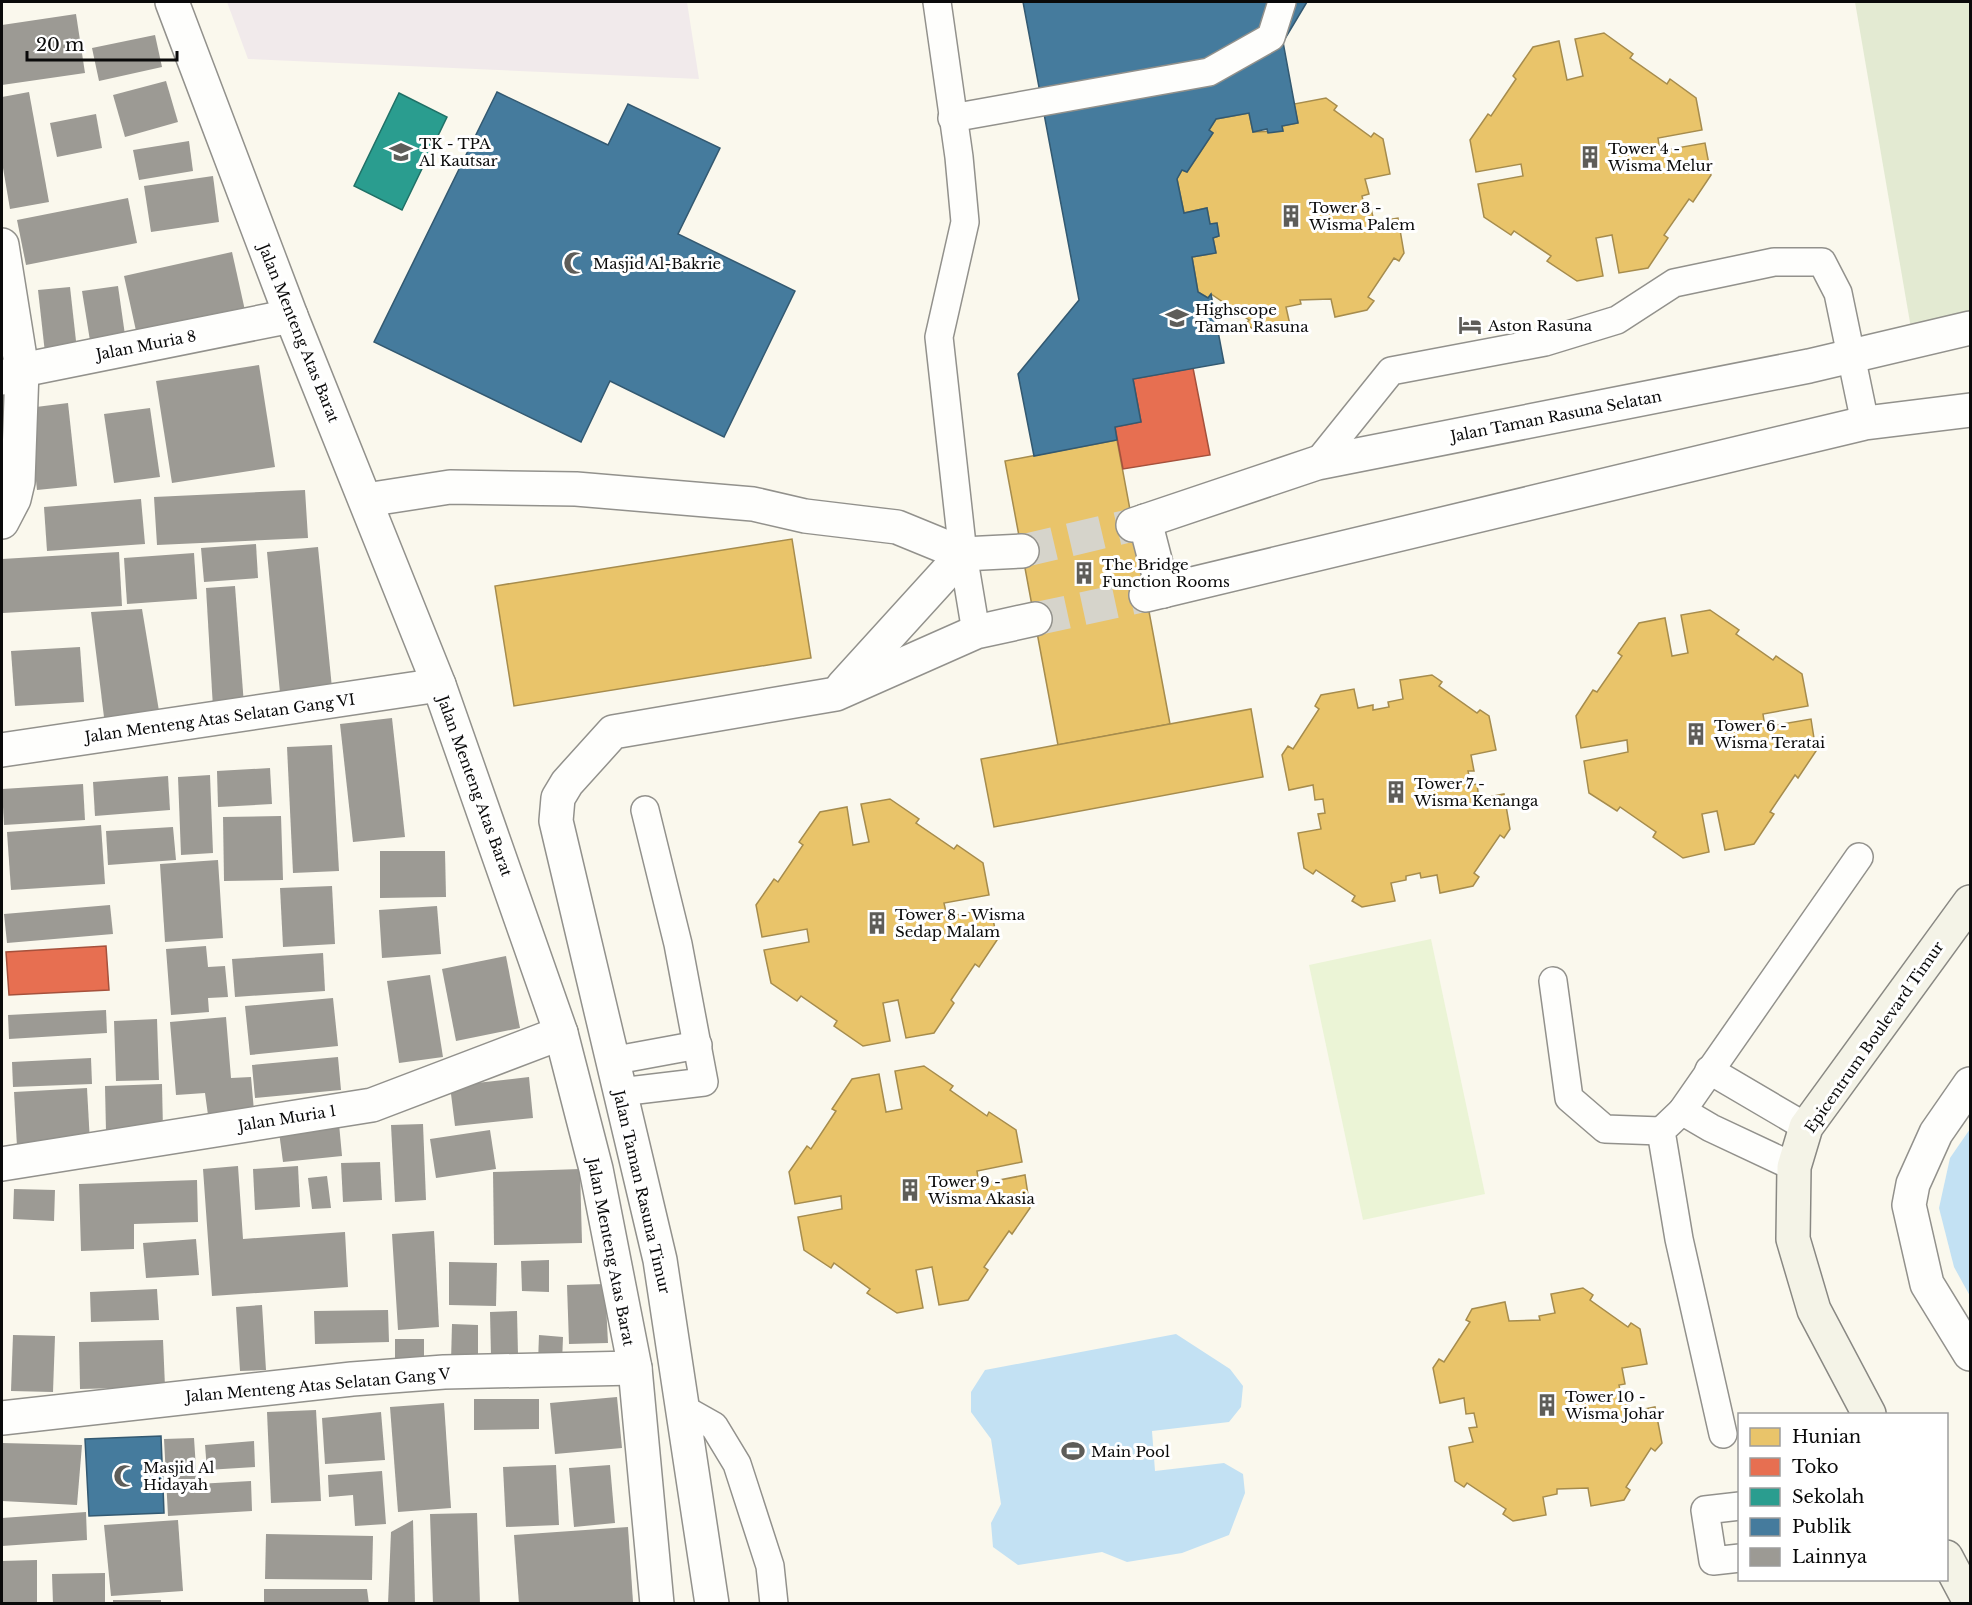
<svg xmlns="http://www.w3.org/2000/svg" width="1972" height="1605" font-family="'Libre Baskerville',serif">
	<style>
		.industrial { fill: #f1eaeb }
		.cemetery { fill: #e3ead2 }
		.pitch { fill: #ebf4d6 }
		.water { fill: #c3e1f3 }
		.homes { fill: #e9c46a; stroke: #a68c4d; stroke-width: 1.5 }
		.shops { fill: #e76f51; stroke: #a5513c; stroke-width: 1.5 }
		.schools { fill: #2a9d8f; stroke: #207167; stroke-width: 1.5 }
		.public { fill: #457b9d; stroke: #335971; stroke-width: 1.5 }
		.building { fill: #9c9a94 }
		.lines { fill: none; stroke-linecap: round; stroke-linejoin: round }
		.minor-tunnel { stroke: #d6d4cb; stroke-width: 33; stroke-dasharray: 33 16; stroke-linecap: butt }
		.service-casing { stroke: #92918c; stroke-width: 30 }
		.pedestrian-casing { stroke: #92918c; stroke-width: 36 }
		.minor-casing { stroke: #92918c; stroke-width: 36 }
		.tertiary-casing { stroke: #92918c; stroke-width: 36 }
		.secondary-casing { stroke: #898883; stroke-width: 36 }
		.service { stroke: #fefefc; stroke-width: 27 }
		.pedestrian { stroke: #fefefc; stroke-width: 33 }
		.minor { stroke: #fefefc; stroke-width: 33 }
		.tertiary { stroke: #fefefc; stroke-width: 33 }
		.secondary { stroke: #f4f3e7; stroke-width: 33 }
		.labels { text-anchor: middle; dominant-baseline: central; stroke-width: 6; stroke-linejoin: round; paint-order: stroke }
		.poi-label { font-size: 15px; fill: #0a0a0a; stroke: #fff; text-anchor: start }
		.street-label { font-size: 15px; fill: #0a0a0a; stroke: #fff }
	</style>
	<rect width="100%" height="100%" fill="#faf8ed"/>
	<path class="industrial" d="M227,2H687L699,79L248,59Z"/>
	<path class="cemetery" d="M1855,2H1970V328L1913,340Z"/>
	<path class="pitch" d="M1431,939L1485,1194L1363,1220L1309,965Z"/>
	<g class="water">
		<path d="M1970,1129V1296L1954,1267L1939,1208L1950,1158Z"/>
		<path d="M1176,1334L1230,1369L1243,1386L1241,1407L1229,1422L1152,1431L1155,1471L1224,1463L1243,1474L1245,1493L1229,1535L1182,1553L1127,1562L1102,1552L1018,1565L993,1547L991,1523L1001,1504L991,1439L971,1412V1392L985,1370Z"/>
	</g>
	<g class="homes">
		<path d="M1604,33L1633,54L1630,58L1667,84L1670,79L1696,98L1702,130L1658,138L1660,151L1705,143L1711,175L1693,202L1689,199L1664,235L1668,238L1648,268L1619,273L1612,235L1596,238L1603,276L1577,281L1547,261L1551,256L1514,231L1511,235L1484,217L1478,184L1523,176L1521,164L1476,172L1470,140L1488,114L1491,116L1516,79L1513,76L1533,47L1559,41L1567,80L1583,76L1575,39Z"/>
		<path d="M1326,98L1337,106L1334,110L1371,137L1374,133L1383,139L1390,174L1365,179L1369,194L1362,196L1365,210L1371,208L1374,222L1398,218L1404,253L1399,261L1394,258L1368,297L1374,301L1367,310L1335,317L1331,299L1300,300L1301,304L1286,307L1290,325L1256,331L1246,324L1249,320L1211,294L1208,298L1198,292L1192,257L1216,253L1213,238L1219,236L1217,223L1210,224L1207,208L1184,213L1177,179L1182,170L1187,172L1213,133L1209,130L1216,119L1249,113L1253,132L1283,131L1282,126L1298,123L1294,104Z"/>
		<path d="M1117,440L1170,724L1058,745L1005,461Z"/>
		<path d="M792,539L811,658L514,706L495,586Z"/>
		<path d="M1710,610L1739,630L1736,634L1773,660L1776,656L1802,674L1808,706L1763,714L1765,727L1811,719L1816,751L1798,778L1795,775L1770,812L1774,814L1754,844L1725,850L1717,811L1702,814L1709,852L1683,858L1653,837L1656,832L1620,807L1617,811L1589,793L1584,761L1628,752L1627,740L1581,748L1576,716L1593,690L1597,692L1622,656L1618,653L1639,623L1665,618L1672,656L1688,653L1681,615Z"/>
		<path d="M1432,675L1442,682L1439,686L1477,713L1480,710L1489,716L1496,750L1471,755L1474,771H1468L1471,785L1477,784L1479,799L1504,794L1510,829L1504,838L1500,835L1474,873L1479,877L1473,886L1440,893L1437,875L1421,878L1420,873L1406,876V880L1391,883L1395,901L1362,907L1352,901L1355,896L1316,870L1313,874L1304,868L1298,833L1321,829L1318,814L1325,813L1323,799L1315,800L1313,785L1289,790L1282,755L1288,746L1293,749L1319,709L1315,706L1321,695L1354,689L1358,708L1373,705V710L1389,707L1388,702L1403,699L1400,680Z"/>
		<path d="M1251,709L1263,777L994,827L981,759Z"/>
		<path d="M890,799L919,819L916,823L954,849L957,845L983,863L989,895L944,903L947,917L991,908L997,940L979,967L975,964L951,1000L954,1003L934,1033L906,1038L898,1000L883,1003L890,1041L863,1046L834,1026L837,1021L801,996L797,1001L771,983L764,950L809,942L807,929L762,937L756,905L774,879L778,882L803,845L799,842L820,812L847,807L853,845L869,842L861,804Z"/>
		<path d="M924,1066L953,1086L950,1090L987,1116L989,1112L1016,1130L1022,1162L977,1171L979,1184L1025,1175L1030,1208L1012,1234L1009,1231L984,1267L988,1270L968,1300L939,1305L932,1267L916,1270L923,1308L897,1313L867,1293L870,1289L834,1263L831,1268L804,1250L798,1217L842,1209L841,1196L795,1204L789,1172L807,1146L811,1149L836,1111L832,1109L852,1079L879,1074L886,1112L902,1109L895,1071Z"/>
		<path d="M1583,1288L1593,1295L1590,1300L1628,1327L1631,1323L1640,1329L1647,1364L1622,1368L1625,1384L1619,1385L1622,1399L1628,1398L1630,1412L1655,1407L1662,1443L1655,1451L1651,1448L1626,1487L1630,1490L1624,1500L1591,1506L1588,1488L1557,1489V1494L1543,1497L1546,1515L1513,1521L1503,1514L1506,1509L1467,1483L1464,1487L1455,1481L1449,1447L1473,1442L1469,1428L1477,1427L1474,1413L1466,1414L1464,1398L1440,1403L1433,1368L1439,1359L1444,1362L1470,1322L1466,1320L1472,1309L1505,1302L1509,1321L1540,1320L1539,1316L1555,1313L1551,1294Z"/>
	</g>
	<g class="shops">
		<path d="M1193,368L1210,455L1123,469L1115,427L1141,422L1133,379Z"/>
		<path d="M106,946L109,990L9,995L6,952Z"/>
	</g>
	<path class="schools" d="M399,93L447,117L402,210L354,186Z"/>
	<g class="public">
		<path d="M1023,2H1307L1283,42L1298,123L1282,126L1283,131L1268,133L1267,129L1253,132L1249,113L1216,119L1209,130L1213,133L1187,172L1182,170L1177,179L1184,213L1207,208L1210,224L1217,223L1219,236L1213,238L1216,253L1192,257L1198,292L1208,298L1211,294L1224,363L1133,379L1141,422L1115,427L1117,440L1034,456L1018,374L1079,300Z"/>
		<path d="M497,92L608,145L628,104L720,148L678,234L795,291L724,437L610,381L581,442L374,342Z"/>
		<path d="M161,1436L164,1513L89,1516L85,1439Z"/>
	</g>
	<g class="building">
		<path d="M76,14L85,73L2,85V25Z"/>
		<path d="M155,35L162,67L99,81L92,48Z"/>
		<path d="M166,81L178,122L125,137L113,95Z"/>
		<path d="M29,92L49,202L10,209L2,162V97Z"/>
		<path d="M96,114L102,148L57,157L50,123Z"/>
		<path d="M189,141L193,171L139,180L133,150Z"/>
		<path d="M213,176L219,222L151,232L144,186Z"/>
		<path d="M128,198L137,243L26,265L17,220Z"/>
		<path d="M232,252L246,315L138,340L124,276Z"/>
		<path d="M118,286L126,342L91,347L82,291Z"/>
		<path d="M70,287L77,350L45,353L38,290Z"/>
		<path d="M259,365L275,467L172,483L156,381Z"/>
		<path d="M68,403L77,486L37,490L28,408Z"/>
		<path d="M150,408L160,477L114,483L104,414Z"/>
		<path d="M305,490L308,538L157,545L154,497Z"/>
		<path d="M141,499L145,544L47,551L44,507Z"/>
		<path d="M256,544L258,578L204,582L201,548Z"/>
		<path d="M318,547L332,688L280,693L267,552Z"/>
		<path d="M119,552L122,606L3,613L2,559Z"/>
		<path d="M194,553L197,599L127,604L124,558Z"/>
		<path d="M235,586L244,705L213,708L206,588Z"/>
		<path d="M142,609L160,717L105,725L91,612Z"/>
		<path d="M80,647L84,702L15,706L11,651Z"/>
		<path d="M392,718L405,837L353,842L340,724Z"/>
		<path d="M332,745L339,871L293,873L287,747Z"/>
		<path d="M270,768L272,804L218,807L217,771Z"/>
		<path d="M210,775L213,853L181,855L178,777Z"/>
		<path d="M168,776L170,810L95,816L93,782Z"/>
		<path d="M83,784L85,820L4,825L2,789Z"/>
		<path d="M281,816L283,880L224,881L223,817Z"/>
		<path d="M101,825L105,884L11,890L7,832Z"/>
		<path d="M173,827L176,860L108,865L106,831Z"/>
		<path d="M380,851H445L446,897L380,898Z"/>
		<path d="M218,860L223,938L165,942L160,864Z"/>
		<path d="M332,886L335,944L283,947L280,888Z"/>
		<path d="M110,905L113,934L7,943L4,914Z"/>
		<path d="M437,906L441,954L382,958L379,910Z"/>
		<path d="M206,946L208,967L225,966L228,997L208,998L209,1012L171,1015L166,949Z"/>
		<path d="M323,953L325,991L235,997L232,959Z"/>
		<path d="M506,956L520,1028L456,1041L442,969Z"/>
		<path d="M430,975L443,1057L399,1063L387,981Z"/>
		<path d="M333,998L338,1046L250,1055L245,1006Z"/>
		<path d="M106,1010L107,1033L9,1039L8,1015Z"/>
		<path d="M226,1017L231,1078L251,1077L254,1111L208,1115L205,1093L176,1095L170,1022Z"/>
		<path d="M157,1019L159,1080L116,1081L114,1021Z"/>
		<path d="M338,1057L341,1090L255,1098L252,1065Z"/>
		<path d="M91,1058L92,1084L13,1087L12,1062Z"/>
		<path d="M529,1077L533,1118L455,1126L450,1086Z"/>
		<path d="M162,1084L163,1131L106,1132L105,1086Z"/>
		<path d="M87,1088L90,1143L17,1147L14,1092Z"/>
		<path d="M339,1124L342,1156L283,1162L279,1132Z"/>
		<path d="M423,1124L426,1200L395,1202L391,1125Z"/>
		<path d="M490,1130L496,1169L436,1178L430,1139Z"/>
		<path d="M380,1162L382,1200L343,1202L341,1163Z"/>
		<path d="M238,1166L243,1239L345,1232L348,1287L212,1296L203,1169Z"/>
		<path d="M298,1166L300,1207L255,1210L253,1169Z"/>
		<path d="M580,1169L582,1243L494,1245L493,1172Z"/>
		<path d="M327,1176L331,1208L312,1209L308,1178Z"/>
		<path d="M197,1180L198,1222L134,1224V1249L81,1251L79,1184Z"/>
		<path d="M14,1189L55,1190L54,1221L13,1219Z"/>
		<path d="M434,1231L439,1327L398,1330L392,1234Z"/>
		<path d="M196,1239L199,1275L146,1278L143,1243Z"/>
		<path d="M549,1260V1292L522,1291L521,1261Z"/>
		<path d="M449,1262L497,1263L496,1306L449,1305Z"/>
		<path d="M605,1284L608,1343L569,1344L567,1285Z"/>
		<path d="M157,1289L159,1320L91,1322L90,1292Z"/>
		<path d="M262,1305L266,1370L240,1371L236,1307Z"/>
		<path d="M388,1310L389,1342L315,1344L314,1311Z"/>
		<path d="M517,1311L518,1355L491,1356L490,1312Z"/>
		<path d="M452,1324L478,1325V1363L451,1362Z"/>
		<path d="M13,1335L55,1336L53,1392L11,1391Z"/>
		<path d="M539,1335L563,1337L562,1363L538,1362Z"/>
		<path d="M395,1339H424V1367L395,1368Z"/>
		<path d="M163,1340L165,1387L80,1389L79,1342Z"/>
		<path d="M617,1397L622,1448L555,1454L550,1403Z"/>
		<path d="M474,1399H539V1429L474,1430Z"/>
		<path d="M444,1403L451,1508L398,1512L390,1407Z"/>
		<path d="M316,1410L321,1501L271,1503L267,1412Z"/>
		<path d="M381,1412L385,1460L325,1464L322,1418Z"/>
		<path d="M194,1438L197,1484L251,1481L252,1511L168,1516L164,1439Z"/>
		<path d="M254,1441L255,1467L207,1470L205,1445Z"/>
		<path d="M2,1443L82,1445L77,1505L2,1501Z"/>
		<path d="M556,1465L559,1525L506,1527L503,1467Z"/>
		<path d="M610,1465L615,1523L574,1527L569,1468Z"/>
		<path d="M382,1471L386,1524L355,1526L353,1495L329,1497L328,1475Z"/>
		<path d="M86,1512L87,1540L2,1546V1518Z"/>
		<path d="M477,1513L480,1604H433L430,1514Z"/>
		<path d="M178,1520L183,1591L111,1596L104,1525Z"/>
		<path d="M413,1520L415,1604H388L391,1532Z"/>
		<path d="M628,1527L633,1602L519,1604L514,1535Z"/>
		<path d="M266,1534L373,1536L372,1580L265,1579Z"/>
		<path d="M37,1560V1604H2V1561Z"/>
		<path d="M105,1573V1604H53L52,1574Z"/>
		<path d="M264,1589H367L369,1604H264Z"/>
		<rect x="113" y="1600" width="48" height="4"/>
	</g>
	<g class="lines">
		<g class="minor-tunnel">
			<path d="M1022,551L1133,525"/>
			<path d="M1035,619L1146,595"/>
		</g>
		<g class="service-casing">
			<g id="service">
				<path d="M937,2L959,157L965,222L939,337L963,554L976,632"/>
				<path d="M952,118L1209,72L1271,37L1282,2"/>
				<path d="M1317,463L1391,371L1545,342L1617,320L1674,283L1774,262H1822L1838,293L1865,423"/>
				<path d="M1553,981L1569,1098L1605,1129L1661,1131"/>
				<path d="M611,1061L698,1045"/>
				<path d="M1709,1070L1806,1127"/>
				<path d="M620,1092L704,1082L678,944L645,810"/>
				<path d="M1682,1111L1711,1128L1794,1167"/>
				<path d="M682,1408L714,1426L737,1464L770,1566L774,1604"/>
				<path d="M1723,1434L1679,1239L1661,1131L1682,1111L1859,857"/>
				<path d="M1740,1506L1705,1510L1713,1561L1740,1558"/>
			</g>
		</g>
		<g class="pedestrian-casing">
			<g id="pedestrian">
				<path d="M366,500L450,487L576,489L753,504L805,516L897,527L963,554"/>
				<path d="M1970,1084L1936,1133L1913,1184L1909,1205L1927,1284L1970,1354"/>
			</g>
		</g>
		<g class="minor-casing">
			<g id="minor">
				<path d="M2,245L22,370L18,482L14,499L2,522"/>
				<path d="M2,378L22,370L291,316"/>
				<path d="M1145,521L1163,591"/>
				<path d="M1133,525L1317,463L1809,366L1970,328"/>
				<path d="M1146,595L1865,423L1970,410"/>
				<path d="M843,686L963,554L1022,551"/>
				<path d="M2,750L439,685"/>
				<path d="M2,1164L372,1105L561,1033"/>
				<path d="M2,1418L352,1379L444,1372L635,1368"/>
				<path d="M712,1604L660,1260L556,821L558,798L567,783L613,732L836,694L976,632L1035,619"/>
			</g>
		</g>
		<g class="tertiary-casing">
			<path id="tertiary" d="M172,2L291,316L439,685L561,1033L596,1169L635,1368L657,1604"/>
		</g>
		<g class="secondary-casing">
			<g id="secondary">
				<path d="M1869,1414L1814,1310L1793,1239L1794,1167L1806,1127L1970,902"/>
				<path d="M1946,1557L1970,1602"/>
			</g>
		</g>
		<use href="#service" class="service"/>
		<use href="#pedestrian" class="pedestrian"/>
		<use href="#minor" class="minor"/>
		<use href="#tertiary" class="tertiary"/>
		<use href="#secondary" class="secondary"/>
	</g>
	<defs>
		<g id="school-bare" transform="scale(1.8)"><path d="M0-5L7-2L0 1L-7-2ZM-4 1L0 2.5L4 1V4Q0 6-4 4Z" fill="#5e5d59" stroke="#fff" stroke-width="2.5" paint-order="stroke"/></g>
		<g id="building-bare" transform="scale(1.8)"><path d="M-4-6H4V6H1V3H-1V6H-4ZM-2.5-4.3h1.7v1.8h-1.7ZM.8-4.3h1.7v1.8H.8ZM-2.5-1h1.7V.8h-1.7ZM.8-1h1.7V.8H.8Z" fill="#5e5d59" stroke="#fff" stroke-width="2.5" paint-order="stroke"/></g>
		<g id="mosque-bare" transform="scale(1.8)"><path d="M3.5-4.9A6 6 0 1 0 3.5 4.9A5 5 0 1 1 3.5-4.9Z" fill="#5e5d59" stroke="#fff" stroke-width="2.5" paint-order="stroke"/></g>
		<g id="hotel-bare" transform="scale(1.8)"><path d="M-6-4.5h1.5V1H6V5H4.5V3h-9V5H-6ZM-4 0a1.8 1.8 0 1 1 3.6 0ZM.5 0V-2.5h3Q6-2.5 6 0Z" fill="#5e5d59" stroke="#fff" stroke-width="2.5" paint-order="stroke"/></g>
		<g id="stadium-bare" transform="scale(1.8)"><path d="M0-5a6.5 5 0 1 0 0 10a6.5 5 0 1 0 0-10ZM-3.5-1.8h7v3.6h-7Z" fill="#5e5d59" stroke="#fff" stroke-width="2.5" paint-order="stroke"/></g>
	</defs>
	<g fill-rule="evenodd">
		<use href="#school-bare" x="401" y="152"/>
		<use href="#building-bare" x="1590" y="157"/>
		<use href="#building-bare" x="1291" y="216"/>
		<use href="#mosque-bare" x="575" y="263"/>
		<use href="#school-bare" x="1177" y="318"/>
		<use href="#hotel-bare" x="1470" y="325"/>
		<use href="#building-bare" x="1084" y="573"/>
		<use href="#building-bare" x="1696" y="734"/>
		<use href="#building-bare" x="1396" y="792"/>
		<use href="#building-bare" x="877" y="923"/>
		<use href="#building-bare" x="910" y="1190"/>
		<use href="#building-bare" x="1547" y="1405"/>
		<use href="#stadium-bare" x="1073" y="1451"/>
		<use href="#mosque-bare" x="125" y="1476"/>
	</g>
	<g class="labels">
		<g class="poi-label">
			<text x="419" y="143">TK - TPA<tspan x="419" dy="17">Al Kautsar</tspan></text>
			<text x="1608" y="148">Tower 4 -<tspan x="1608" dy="17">Wisma Melur</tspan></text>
			<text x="1309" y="207">Tower 3 -<tspan x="1309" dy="17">Wisma Palem</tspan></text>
			<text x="593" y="263">Masjid Al-Bakrie</text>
			<text x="1195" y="309">Highscope<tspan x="1195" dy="17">Taman Rasuna</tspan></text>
			<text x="1488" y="325">Aston Rasuna</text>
			<text x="1102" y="564">The Bridge<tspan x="1102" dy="17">Function Rooms</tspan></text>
			<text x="1714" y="725">Tower 6 -<tspan x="1714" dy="17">Wisma Teratai</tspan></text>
			<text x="1414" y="783">Tower 7 -<tspan x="1414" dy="17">Wisma Kenanga</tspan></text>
			<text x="895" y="914">Tower 8 - Wisma<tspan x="895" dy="17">Sedap Malam</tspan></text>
			<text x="928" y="1181">Tower 9 -<tspan x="928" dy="17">Wisma Akasia</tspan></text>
			<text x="1565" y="1396">Tower 10 -<tspan x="1565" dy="17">Wisma Johar</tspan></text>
			<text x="1091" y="1451">Main Pool</text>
			<text x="143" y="1467">Masjid Al<tspan x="143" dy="17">Hidayah</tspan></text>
		</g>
		<g class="street-label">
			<text transform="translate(299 333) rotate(68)">Jalan Menteng Atas Barat</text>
			<text transform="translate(146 345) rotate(-11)">Jalan Muria 8</text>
			<text transform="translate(1556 416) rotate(-11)">Jalan Taman Rasuna Selatan</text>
			<text transform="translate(220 718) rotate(-8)">Jalan Menteng Atas Selatan Gang VI</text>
			<text transform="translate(475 786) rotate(70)">Jalan Menteng Atas Barat</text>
			<text transform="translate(1874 1037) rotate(-55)">Epicentrum Boulevard Timur</text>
			<text transform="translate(287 1118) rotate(-9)">Jalan Muria 1</text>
			<text transform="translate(642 1192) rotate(77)">Jalan Taman Rasuna Timur</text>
			<text transform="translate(611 1252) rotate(79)">Jalan Menteng Atas Barat</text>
			<text transform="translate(318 1385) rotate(-5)">Jalan Menteng Atas Selatan Gang V</text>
		</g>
	</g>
	<rect width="1972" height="1605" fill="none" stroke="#0a0a0a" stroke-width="6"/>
	<rect x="1738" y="1413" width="210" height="168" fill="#ffffff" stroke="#9d9d9d" stroke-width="1.5"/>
	<rect x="1750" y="1428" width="30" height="18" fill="#e9c46a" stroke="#9d9d9d" stroke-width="1.5"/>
	<text x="1792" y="1443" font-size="18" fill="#0a0a0a">Hunian</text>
	<rect x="1750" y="1458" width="30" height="18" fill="#e76f51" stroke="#9d9d9d" stroke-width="1.5"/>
	<text x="1792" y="1473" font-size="18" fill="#0a0a0a">Toko</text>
	<rect x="1750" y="1488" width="30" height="18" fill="#2a9d8f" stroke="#9d9d9d" stroke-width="1.5"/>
	<text x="1792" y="1503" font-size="18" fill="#0a0a0a">Sekolah</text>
	<rect x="1750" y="1518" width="30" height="18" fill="#457b9d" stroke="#9d9d9d" stroke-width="1.5"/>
	<text x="1792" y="1533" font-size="18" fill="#0a0a0a">Publik</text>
	<rect x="1750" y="1548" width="30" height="18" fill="#9c9a94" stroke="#9d9d9d" stroke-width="1.5"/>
	<text x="1792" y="1563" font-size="18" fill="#0a0a0a">Lainnya</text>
	<path d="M27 51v9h150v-9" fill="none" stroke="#0a0a0a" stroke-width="3"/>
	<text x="36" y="51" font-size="18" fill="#0a0a0a" stroke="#ffffff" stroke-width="4.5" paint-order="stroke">20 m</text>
</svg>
